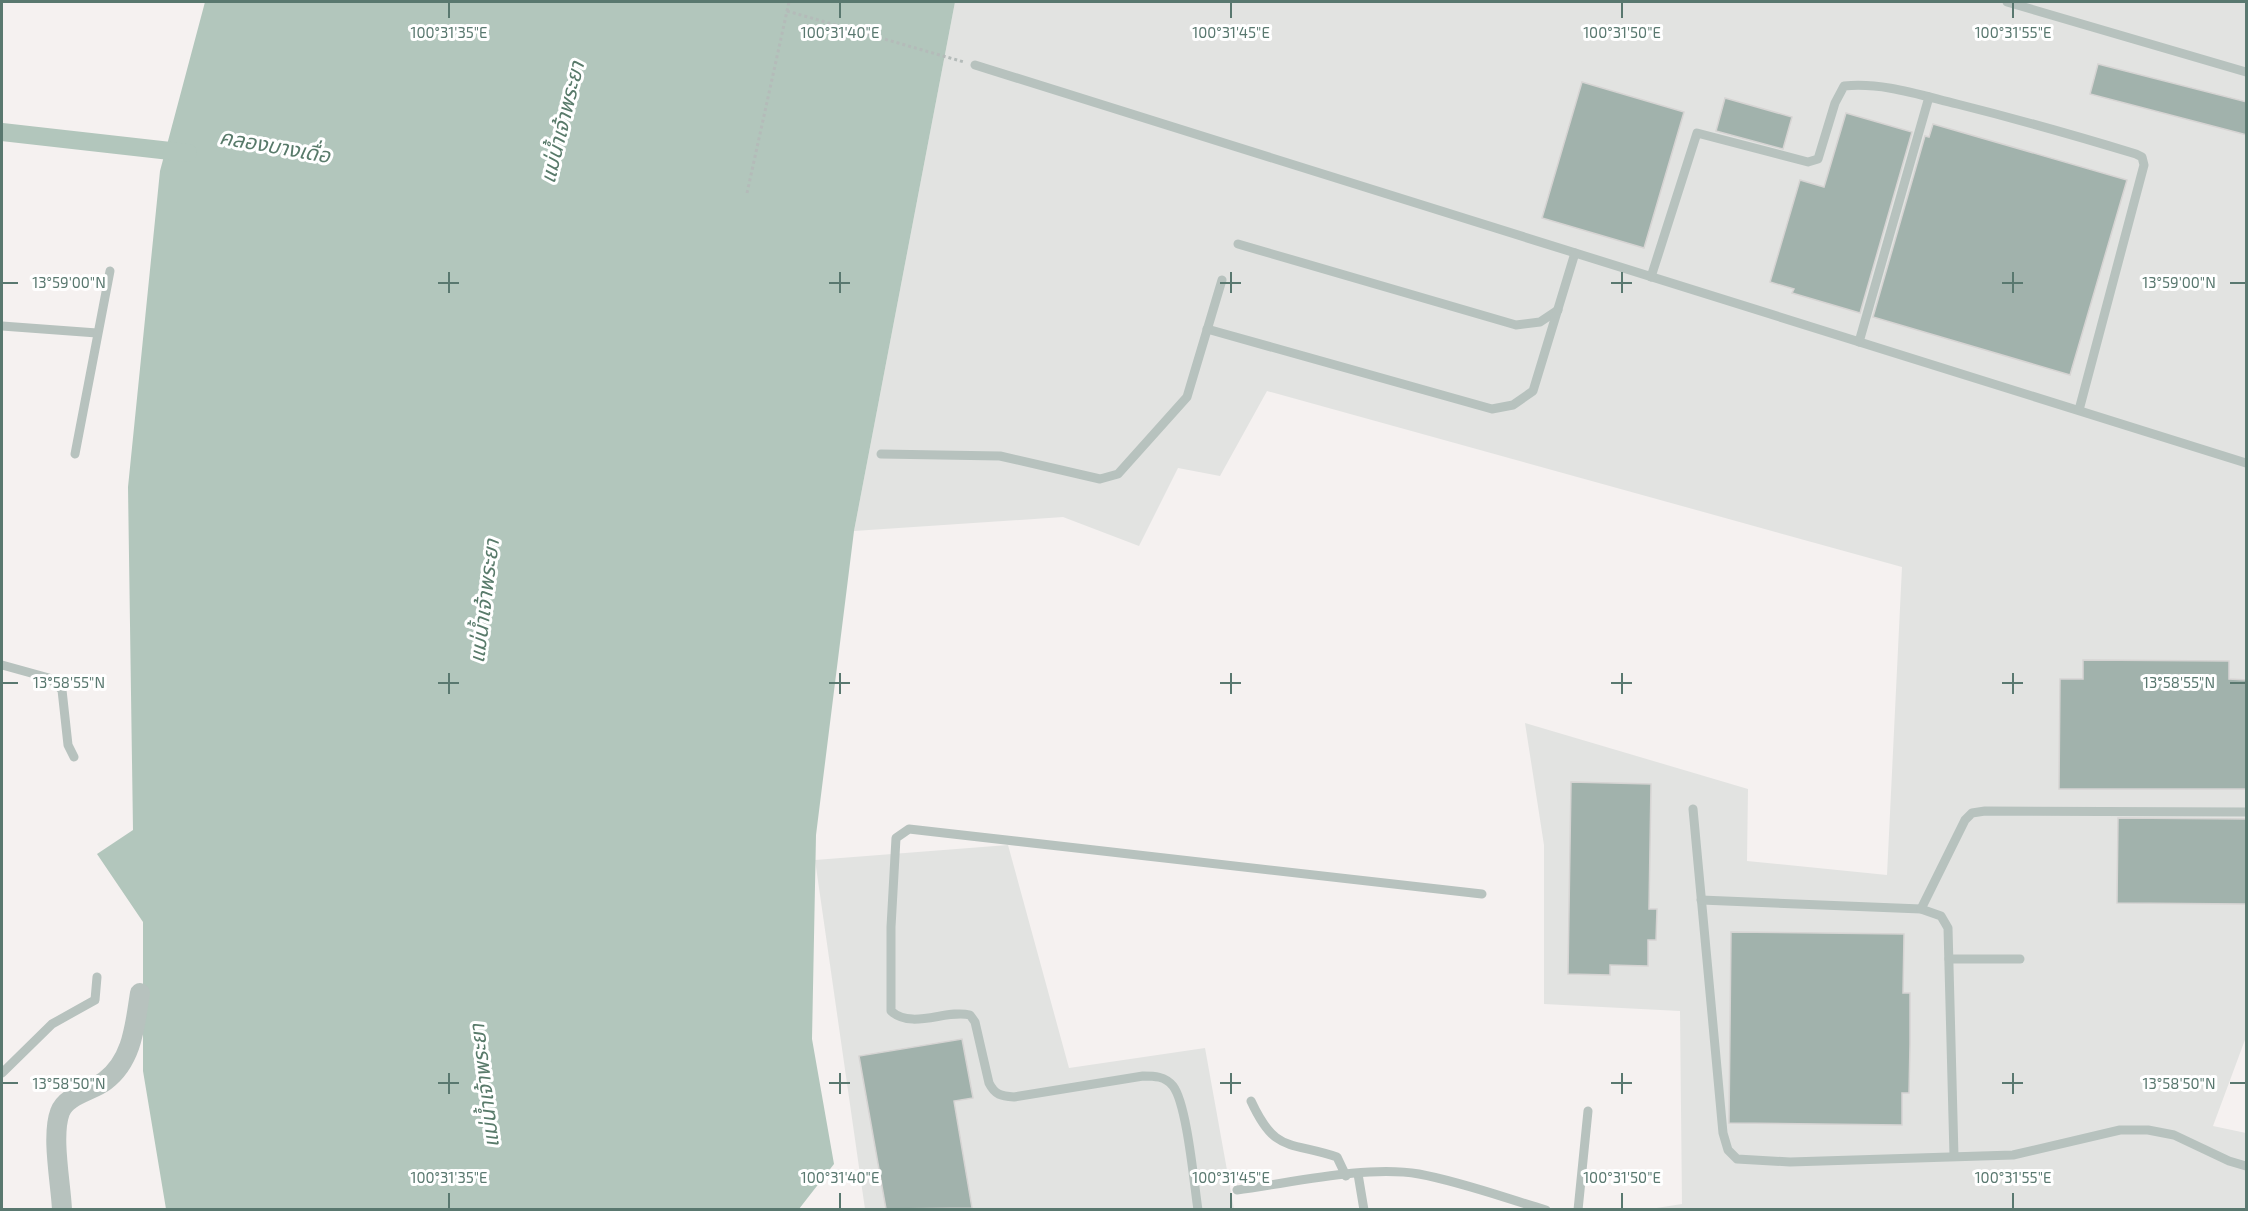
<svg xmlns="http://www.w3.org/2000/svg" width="2248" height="1211" font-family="'Exo 2','Noto Sans Thai',sans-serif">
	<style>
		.built { fill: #e2e3e1 }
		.water { fill: #b2c6bc }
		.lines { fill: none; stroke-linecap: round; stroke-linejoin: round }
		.canal { stroke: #b2c6bc; stroke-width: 18 }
		.building { fill: #a1b2ac; stroke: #d6d4d3; stroke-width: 1.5 }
		.path { stroke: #b4bbb9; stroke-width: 3; stroke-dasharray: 3 3; stroke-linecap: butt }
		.lane { stroke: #b7c2be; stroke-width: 9 }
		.street { stroke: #b7c2be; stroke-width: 20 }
		.ticks { fill: none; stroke: #59786f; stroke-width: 2 }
		.labels { text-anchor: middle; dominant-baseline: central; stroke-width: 6; stroke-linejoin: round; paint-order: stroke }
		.water-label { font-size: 21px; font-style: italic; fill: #587a6a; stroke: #fff }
		.ticks-label { font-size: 15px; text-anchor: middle; fill: #59786f; stroke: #fff; stroke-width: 6; stroke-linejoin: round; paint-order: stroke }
	</style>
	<rect width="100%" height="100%" fill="#f5f1f0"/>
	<g class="built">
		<path d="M955,2H2246V1037L2213,1126L2246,1133V1209H1650L1682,1204L1680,1011L1544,1004V845L1525,723L1748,789L1747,861L1887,875L1902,567L1267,391L1220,476L1178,468L1139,546L1063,517L854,531Z"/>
		<path d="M1008,845L1069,1068L1205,1048L1234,1209H865L815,860Z"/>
	</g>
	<path class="water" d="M205,2H955L854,531L816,835L812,1039L834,1164L799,1209H166L143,1071V922L97,854L133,830L128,487L160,171Z"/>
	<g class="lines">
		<path class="canal" d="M2,132L188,153"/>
	</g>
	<g class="building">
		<path d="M2098,64L2247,102V135L2090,94Z"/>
		<path d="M1582,82L1684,112L1644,248L1542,218Z"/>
		<path d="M1725,98L1792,117L1783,149L1716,131Z"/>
		<path d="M1846,113L1912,132L1860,313L1792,293L1794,289L1770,282L1800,180L1824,187Z"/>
		<path d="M1933,124L2127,180L2070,375L1873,317L1925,136L1929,137Z"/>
		<path d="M2083,660L2229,661V679L2247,680V789H2059L2060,679H2083Z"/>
		<path d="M1571,782L1651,784L1649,909H1657L1656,940H1648V966L1610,965V975L1568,974Z"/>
		<path d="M2118,818L2247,819V904L2117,903Z"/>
		<path d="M1731,932L1904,934L1903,993H1910V1044L1909,1093H1902V1125L1729,1123Z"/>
		<path d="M962,1039L973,1098L954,1101L972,1208L886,1209L859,1056Z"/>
	</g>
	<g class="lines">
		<g class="path">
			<path d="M787,11L964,62"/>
			<path d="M747,193L789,2"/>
		</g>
		<g class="lane">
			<path d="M2007,2L2246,72"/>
			<path d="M975,65L2246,463"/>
			<path d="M1238,244L1516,325L1540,322L1558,310"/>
			<path d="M1651,277L1697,133L1808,162L1818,159L1835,103L1844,86C1882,82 1920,95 1957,104C2017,119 2077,136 2136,154L2142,157L2144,165L2079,410"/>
			<path d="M2,326L97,333"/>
			<path d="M1207,329L1492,409L1513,405L1533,391L1575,253"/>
			<path d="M1859,342L1929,97"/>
			<path d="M75,454L110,271"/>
			<path d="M881,454L1000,456L1100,479L1118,474L1187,397L1222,280"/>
			<path d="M2,665L49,678L62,690L68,745L74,757"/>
			<path d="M1693,809L1723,1133L1728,1150L1737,1159L1790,1162L2013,1155L2120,1130H2148L2174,1135L2229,1161L2246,1166"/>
			<path d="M1701,900L1921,909L1941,916L1948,928L1954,1156"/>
			<path d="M1921,909L1965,820L1972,813L1985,811L2246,812"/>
			<path d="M1949,959H2020"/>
			<path d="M2,1073L52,1024L95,1000L97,977"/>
			<path d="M1251,1101C1275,1153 1288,1141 1337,1157L1346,1176"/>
			<path d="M1358,1174L1364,1210"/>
			<path d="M1237,1190C1291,1183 1366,1165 1419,1174C1462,1182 1505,1198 1546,1210"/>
			<path d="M1198,1210C1194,1184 1187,1104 1173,1086C1165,1076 1154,1076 1143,1076L1014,1097C1001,1096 995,1095 989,1083L975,1022L970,1015C946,1009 912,1030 891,1011V927L896,838L909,829L1482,894"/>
			<path d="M1578,1210L1588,1111"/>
		</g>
		<path class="street" d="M62,1210C61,1184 51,1136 60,1112C66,1095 92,1091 105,1081C133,1060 135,1024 140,993"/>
	</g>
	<path class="ticks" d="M449,3V18M840,3V18M1231,3V18M1622,3V18M2013,3V18M449,272V293M840,272V293M1231,272V293M1622,272V293M2013,272V293M3,283H18M438,283H459M829,283H850M1220,283H1241M1611,283H1632M2002,283H2023M2230,283H2245M449,673V694M840,673V694M1231,673V694M1622,673V694M2013,673V694M3,683H18M438,683H459M829,683H850M1220,683H1241M1611,683H1632M2002,683H2023M2230,683H2245M449,1073V1094M840,1073V1094M1231,1073V1094M1622,1073V1094M2013,1073V1094M3,1083H18M438,1083H459M829,1083H850M1220,1083H1241M1611,1083H1632M2002,1083H2023M2230,1083H2245M449,1193V1208M840,1193V1208M1231,1193V1208M1622,1193V1208M2013,1193V1208"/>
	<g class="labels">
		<g class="water-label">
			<text transform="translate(561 122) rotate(-76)">แม่น้ำเจ้าพระยา</text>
			<text transform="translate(275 145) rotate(10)">คลองบางเดื่อ</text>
			<text transform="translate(483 601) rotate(-83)">แม่น้ำเจ้าพระยา</text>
			<text transform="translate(483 1086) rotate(-97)">แม่น้ำเจ้าพระยา</text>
		</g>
	</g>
	<g class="ticks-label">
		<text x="449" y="38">100°31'35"E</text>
		<text x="840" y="38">100°31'40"E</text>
		<text x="1231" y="38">100°31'45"E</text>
		<text x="1622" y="38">100°31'50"E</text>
		<text x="2013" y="38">100°31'55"E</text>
		<text x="69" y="288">13°59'00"N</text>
		<text x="2179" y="288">13°59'00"N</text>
		<text x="69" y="688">13°58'55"N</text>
		<text x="2179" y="688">13°58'55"N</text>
		<text x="69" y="1089">13°58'50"N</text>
		<text x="2179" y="1089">13°58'50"N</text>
		<text x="449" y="1183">100°31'35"E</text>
		<text x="840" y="1183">100°31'40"E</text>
		<text x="1231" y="1183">100°31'45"E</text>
		<text x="1622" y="1183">100°31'50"E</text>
		<text x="2013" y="1183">100°31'55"E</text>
	</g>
	<rect width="2248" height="1211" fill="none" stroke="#59786f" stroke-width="6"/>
</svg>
